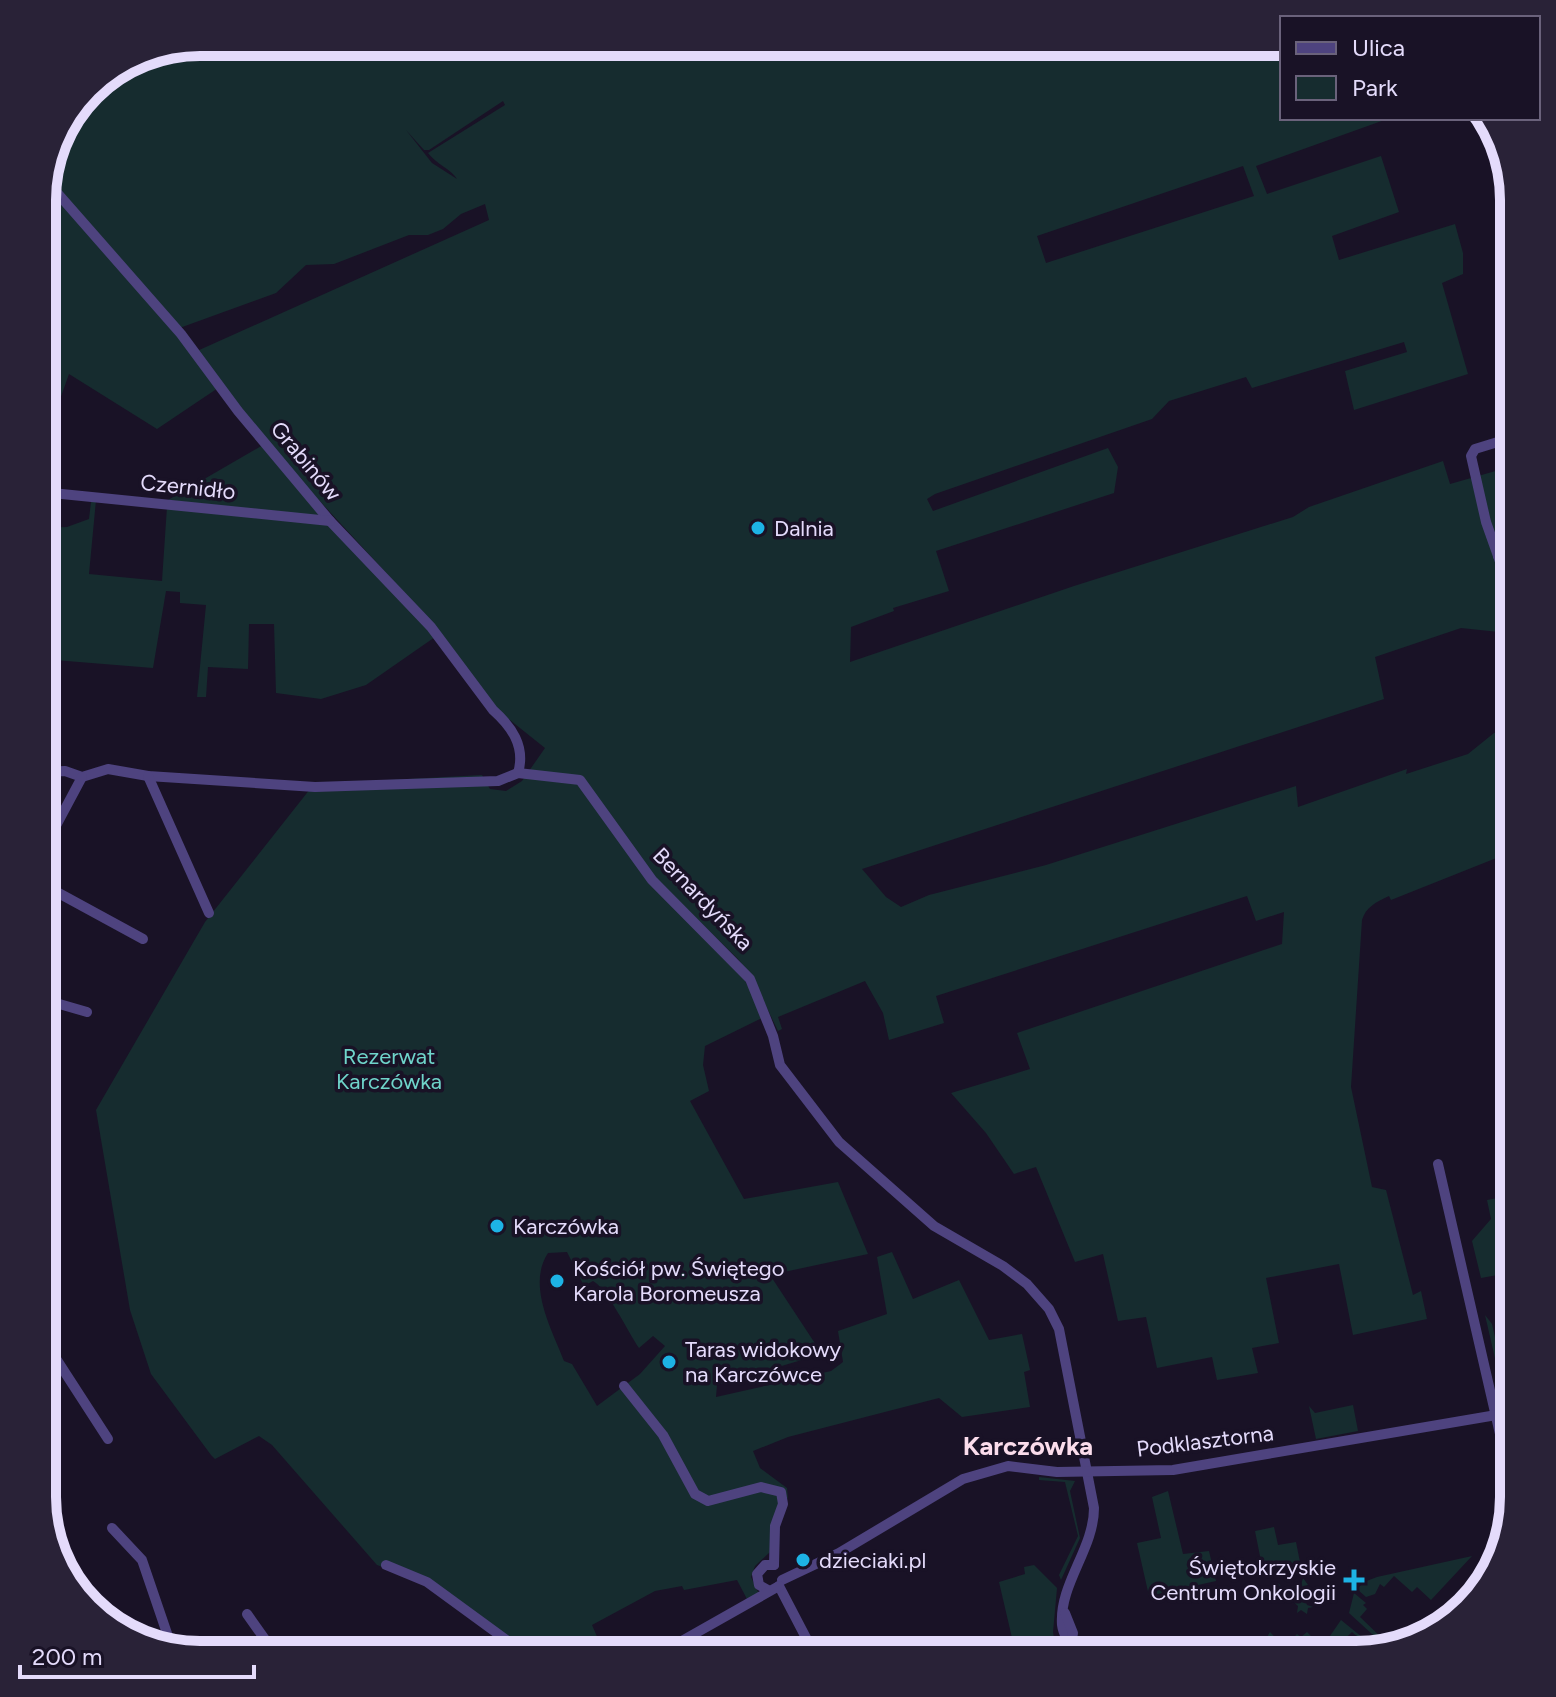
<svg xmlns="http://www.w3.org/2000/svg" width="1556" height="1697" font-family="Figtree,sans-serif">
	<style>
		.green { fill: #162c2f; fill-rule: evenodd }
		.lines { fill: none; stroke-linecap: round; stroke-linejoin: round }
		.stream { stroke: #131e44; stroke-width: 2 }
		.minor { stroke: #4e437f; stroke-width: 10 }
		.poi-dot { fill: #1db3e5; stroke: #191226; stroke-width: 3 }
		.labels { text-anchor: middle; dominant-baseline: central; stroke-width: 7; stroke-linejoin: round; paint-order: stroke }
		.street-label { font-size: 22px; fill: #e4dbfb; stroke: #191226 }
		.poi-label { font-size: 22px; fill: #e4dbfb; stroke: #191226; text-anchor: start }
		.park-label { font-size: 22px; fill: #6fd4ca; stroke: #191226 }
		.quarter-label { font-size: 26px; font-weight: bold; fill: #fbddec; stroke: #191226 }
		.rim { fill: none; stroke: #e4dbfb; stroke-width: 10 }
	</style>
	<rect width="100%" height="100%" fill="#191226"/>
	<g class="green">
		<path d="M200,42H1250L1255,59L1282,51V118H1390L1256,166L1267,194L1381,156L1399,212L1332,236L1339,260L1455,224L1463,253V274L1442,283L1468,374L1354,410L1345,371L1407,352L1404,342L1252,388L1246,377L1169,401L1152,419L935,494L927,499L933,511L1108,448L1118,467L1114,493L936,551L949,591L893,608L894,611L851,627L850,662L1074,586L1293,517L1309,507L1443,461L1450,484L1499,470L1508,503L1514,502V628L1499,632L1461,628L1375,657L1384,699L862,869L886,897L901,907L929,895L1046,865L1296,786L1298,807L1407,769L1406,774L1468,754L1494,733L1504,730L1514,736V851L1391,900L1389,896C1376,902 1366,907 1362,920L1351,1087L1372,1187L1386,1190L1413,1295L1421,1291L1427,1319L1353,1335L1339,1264L1266,1278L1279,1343L1252,1348L1258,1373L1217,1380L1212,1357L1157,1368L1146,1317L1118,1321L1103,1254L1075,1262L1036,1167L1014,1174L986,1133L951,1093L1030,1069L1017,1033L1282,944L1284,912L1256,921L1247,896L936,996L944,1023L889,1040L883,1013L865,981L778,1017L782,1029L778,1031L751,975L737,958L621,845L738,967L764,1017L705,1046L703,1065L709,1091L690,1101L744,1199L838,1182L868,1254L770,1275L822,1354L717,1385L716,1397L831,1371L843,1362L838,1331L887,1314L877,1257L892,1252L913,1299L959,1280L989,1340L1022,1334L1030,1370L1024,1372L1030,1407L962,1417L939,1398L788,1437L753,1451L760,1468L787,1488L788,1499L782,1490L770,1485L780,1500L770,1552L755,1566L751,1577L759,1594L748,1601L737,1580L684,1590L682,1586L655,1591L592,1625L605,1655H541L517,1649L430,1584L377,1565L272,1445L259,1436L215,1459L211,1455L151,1374L130,1310L96,1110L205,922L314,784L482,775L490,789L506,791L522,781L545,748L496,709L435,626L283,461L197,351L489,220L485,204L461,214L443,229L428,235H409L334,264L306,265L276,293L174,330L218,388L157,429L69,374L42,450V190L59,130L96,82L140,54ZM503,101L505,105L428,153C436,164 451,169 457,179L432,163L406,130L424,150H429ZM1243,166L1254,196L1046,263L1037,236ZM567,1252L584,1286L593,1281C607,1288 628,1332 639,1348L653,1336L665,1346L640,1374L597,1406L572,1364L564,1361C551,1328 527,1285 548,1253Z"/>
		<path d="M263,445L321,517L168,500Z"/>
		<path d="M96,500L89,574L162,581L167,507L328,524L435,637L366,685L321,699L276,693L274,624H249L248,669L208,667L206,697H197L206,605L180,603V592L166,591L153,668L42,659V528L67,527L89,519L91,502Z"/>
		<path d="M1514,1138V1319L1503,1274L1481,1278L1472,1241L1491,1219L1487,1200L1509,1196L1496,1147Z"/>
		<path d="M1485,1315L1492,1324L1510,1404L1506,1406Z"/>
		<path d="M1353,1405L1358,1431L1316,1439L1309,1406L1315,1413Z"/>
		<path d="M1039,1477L1075,1481L1070,1491L1080,1538L1061,1580L1059,1575L1078,1536L1065,1482L1039,1480Z"/>
		<path d="M1168,1491L1183,1554L1209,1551L1216,1581L1149,1596L1137,1543L1161,1538L1152,1497Z"/>
		<path d="M1274,1527L1278,1545L1296,1542L1300,1562L1263,1571L1255,1531Z"/>
		<path d="M1472,1556L1431,1600L1417,1587L1412,1592L1394,1576L1384,1587L1380,1584L1375,1594L1366,1597L1357,1589L1364,1582L1377,1577Z"/>
		<path d="M1034,1565L1057,1588L1053,1632L1057,1655H1016L999,1582L1025,1574L1024,1567Z"/>
		<path d="M1303,1578L1308,1585L1302,1587L1307,1605L1313,1607L1308,1608L1307,1614L1301,1610L1297,1613L1298,1606L1282,1591L1276,1595L1274,1590L1278,1583L1283,1588L1301,1585Z"/>
		<path d="M1354,1593L1366,1603L1363,1605L1367,1609L1360,1617L1387,1643L1384,1645L1349,1613Z"/>
		<path d="M1341,1620L1373,1646L1370,1648L1352,1632L1328,1655L1321,1649Z"/>
		<path d="M1270,1632L1284,1647L1297,1634L1301,1637L1307,1632L1312,1637L1302,1655H1287L1267,1637Z"/>
	</g>
	<g class="lines">
		<path class="stream" d="M1216,42L1219,51"/>
		<g class="minor">
			<path d="M45,179L181,334L238,411L330,521L431,627L493,710C511,726 526,746 518,773"/>
			<path d="M1514,437L1475,449L1471,456L1486,522L1514,601"/>
			<path d="M42,492L330,521"/>
			<path d="M1498,556L1514,551"/>
			<path d="M42,772L65,771L82,777L108,769L148,776L315,787L498,781L518,773L580,780L652,880L750,979L773,1036L780,1065L839,1142L934,1226L1003,1266L1027,1284L1049,1309L1059,1329L1094,1508C1094,1549 1059,1584 1062,1625C1063,1636 1071,1644 1073,1655"/>
			<path d="M148,776L209,913"/>
			<path d="M42,852L82,777"/>
			<path d="M42,884L143,939"/>
			<path d="M42,999L87,1012"/>
			<path d="M1438,1164L1514,1495"/>
			<path d="M42,1337L108,1439"/>
			<path d="M624,1386L663,1435L695,1494L708,1501L761,1487L781,1492L783,1504L775,1526L774,1565"/>
			<path d="M112,1528L142,1560L172,1648"/>
			<path d="M386,1565L427,1582L527,1655"/>
			<path d="M782,1580L839,1553L963,1479L1008,1466L1057,1472L1173,1470L1514,1412"/>
			<path d="M779,1586L815,1655"/>
			<path d="M74,1590L84,1601"/>
			<path d="M768,1590L759,1585L757,1574L765,1565H774"/>
			<path d="M1065,1613L1073,1633L1071,1644"/>
			<path d="M247,1614L276,1655"/>
			<path d="M657,1655L779,1586"/>
		</g>
	</g>
	<g class="poi-dot">
		<circle cx="758" cy="528" r="8"/>
		<circle cx="497" cy="1226" r="8"/>
		<circle cx="557" cy="1281" r="8"/>
		<circle cx="669" cy="1362" r="8"/>
		<circle cx="803" cy="1560" r="8"/>
		<path d="M1350 1568h8v8h8v8h-8v8h-8v-8h-8v-8h8z"/>
	</g>
	<g class="labels">
		<g class="street-label">
			<text transform="translate(306 461) rotate(50)">Grabinów</text>
			<text transform="translate(188 487) rotate(6)">Czernidło</text>
			<text transform="translate(703 899) rotate(46)">Bernardyńska</text>
			<text transform="translate(1205 1441) rotate(-7)">Podklasztorna</text>
		</g>
		<g class="poi-label">
			<text x="774" y="528">Dalnia</text>
			<text x="513" y="1226">Karczówka</text>
			<text x="573" y="1268">Kościół pw. Świętego<tspan x="573" dy="25">Karola Boromeusza</tspan></text>
			<text x="685" y="1349">Taras widokowy<tspan x="685" dy="25">na Karczówce</tspan></text>
			<text x="819" y="1560">dzieciaki.pl</text>
			<text x="1336" y="1567" text-anchor="end">Świętokrzyskie<tspan x="1336" dy="25">Centrum Onkologii</tspan></text>
		</g>
		<g class="park-label">
			<text x="389" y="1056">Rezerwat<tspan x="389" dy="25">Karczówka</tspan></text>
		</g>
		<g class="quarter-label">
			<text x="1028" y="1446">Karczówka</text>
		</g>
	</g>
	<path d="M0 0H1556V1697H0ZM200 56H1356A144 144 0 0 1 1500 200V1497A144 144 0 0 1 1356 1641H200A144 144 0 0 1 56 1497V200A144 144 0 0 1 200 56Z" fill="#292237" fill-rule="evenodd"/>
	<path class="rim" d="M200 56H1356A144 144 0 0 1 1500 200V1497A144 144 0 0 1 1356 1641H200A144 144 0 0 1 56 1497V200A144 144 0 0 1 200 56Z"/>
	<rect x="1280" y="16" width="260" height="104" fill="#191226" stroke="#6a627b" stroke-width="2"/>
	<rect x="1296" y="42" width="40" height="12" fill="#4e437f" stroke="#6a627b" stroke-width="2"/>
	<text x="1352" y="56" font-size="24" fill="#e4dbfb">Ulica</text>
	<rect x="1296" y="76" width="40" height="24" fill="#162c2f" stroke="#6a627b" stroke-width="2"/>
	<text x="1352" y="96" font-size="24" fill="#e4dbfb">Park</text>
	<path d="M20 1665v12h234v-12" fill="none" stroke="#e4dbfb" stroke-width="4"/>
	<text x="32" y="1665" font-size="24" fill="#e4dbfb" stroke="#191226" stroke-width="6" paint-order="stroke">200 m</text>
</svg>
